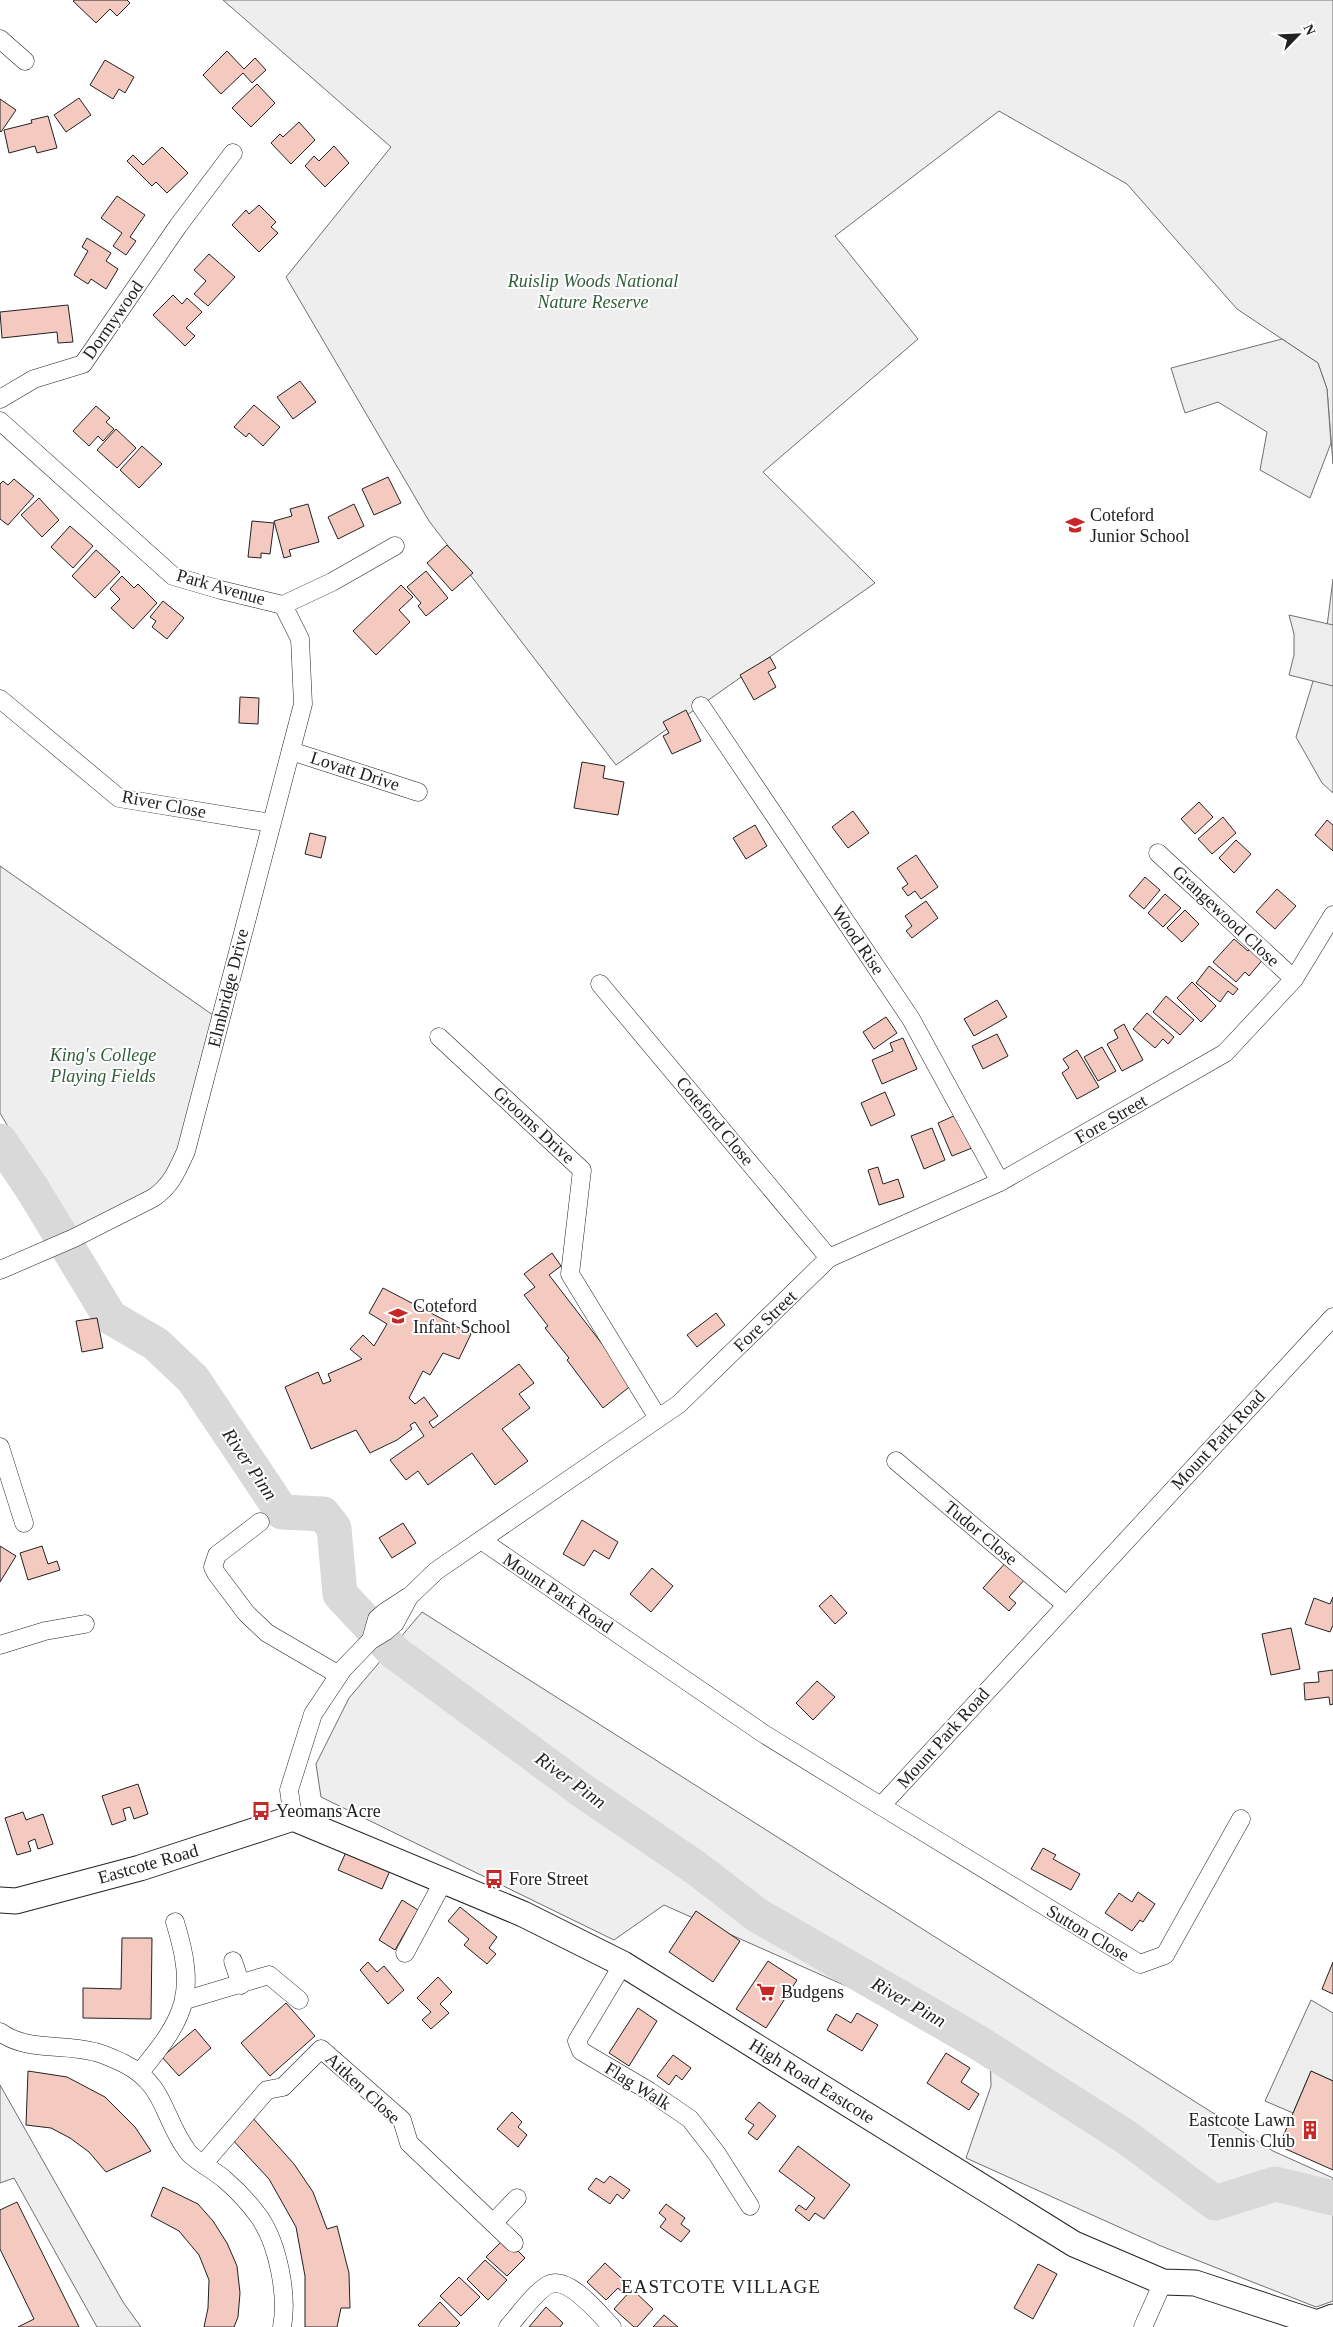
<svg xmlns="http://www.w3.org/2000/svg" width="1333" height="2327" font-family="Georgia,serif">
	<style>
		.green { fill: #eee; stroke: #6f6f6f }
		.parking { fill: #ededed; stroke: #6f6f6f }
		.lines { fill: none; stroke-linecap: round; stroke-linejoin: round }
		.river { stroke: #d9d9d9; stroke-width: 35 }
		.building { fill: #f3c9c0; stroke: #222 }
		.street-casing { stroke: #222; stroke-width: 19 }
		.secondary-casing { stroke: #222; stroke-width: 27 }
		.street { stroke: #fff; stroke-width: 18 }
		.secondary { stroke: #fff; stroke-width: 25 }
		.labels { text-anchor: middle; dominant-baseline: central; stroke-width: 4; stroke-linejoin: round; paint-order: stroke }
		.park-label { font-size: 18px; font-style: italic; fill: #2f5e38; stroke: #fff }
		.street-label { font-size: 18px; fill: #222; stroke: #fff }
		.poi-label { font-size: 18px; fill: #222; stroke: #fff; text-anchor: start }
		.water-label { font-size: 19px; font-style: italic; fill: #222; stroke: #fff }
		.neighbourhood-label { font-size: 19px; letter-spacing: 1px; fill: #222; stroke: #fff }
	</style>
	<rect width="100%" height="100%" fill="#fff"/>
	<g class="green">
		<path d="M223,0H1333V464L1327,389L1318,363L1237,309L1127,184L999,111L835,236L918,339L763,472L875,583L616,765L429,521L286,277L391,147Z"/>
		<path d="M1333,579V793L1322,783L1296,737L1325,642Z"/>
		<path d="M0,866L220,1020L174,1178L74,1238L0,1113Z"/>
		<path d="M422,1612L1273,2151L1333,2178V2301L1316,2307L1161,2246L966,2158L991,2086L990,2050L664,1905L614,1940L321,1797L316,1764L349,1698Z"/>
		<path d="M0,2085L123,2302L141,2327H97L14,2178L0,2183Z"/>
	</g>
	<g class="parking">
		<path d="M1282,339L1318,363L1327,389L1331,443L1310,498L1260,470L1267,432L1218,402L1185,413L1171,368Z"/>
		<path d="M1289,615L1333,625V686L1289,675L1294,655V634Z"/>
		<path d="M1311,2000L1333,2013V2081L1311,2071L1293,2113L1265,2101Z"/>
	</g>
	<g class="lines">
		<path class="river" d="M0,1141L33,1190L110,1317L156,1344L193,1379L282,1512L323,1514L334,1528L340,1594L394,1652L583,1791L696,1868L757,1915L979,2043L1126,2137L1215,2203L1275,2184L1333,2198"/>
	</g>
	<g class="building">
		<path d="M75,0H127L130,3L117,16L110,9L96,23L73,1Z"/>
		<path d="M227,51L244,69L255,58L266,70L252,83L243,73L221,94L203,75Z"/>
		<path d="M105,60L134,77L125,93L119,89L113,99L90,85Z"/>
		<path d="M257,84L275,103L251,127L232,108Z"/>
		<path d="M79,98L91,115L66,132L54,115Z"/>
		<path d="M0,99L16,110L1,132L0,131Z"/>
		<path d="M48,116L57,148L37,153L35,146L9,153L4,130L32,123L31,120Z"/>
		<path d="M299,122L315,140L291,164L271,143L280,134L283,137Z"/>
		<path d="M334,146L349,163L325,187L305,166L314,156L319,161Z"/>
		<path d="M162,147L188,173L167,193L156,182L152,186L127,161L133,155L143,165Z"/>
		<path d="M117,196L145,215L130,237L136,241L126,255L113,246L122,233L101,218Z"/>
		<path d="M259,205L276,222L271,227L278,233L259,252L232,225L246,210L249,214Z"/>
		<path d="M87,238L111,253L106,261L118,269L106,289L91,279L88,284L74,275L88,251L82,247Z"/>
		<path d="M209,254L235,277L208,306L194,294L206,281L194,270Z"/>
		<path d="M173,295L182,304L187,298L202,312L186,328L195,336L185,346L153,315Z"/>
		<path d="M68,305L73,342L58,343L57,332L2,338L0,312Z"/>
		<path d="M300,381L316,402L293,419L277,397Z"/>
		<path d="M254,405L280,427L263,446L249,433L246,437L234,427Z"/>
		<path d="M96,406L110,418L106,422L114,429L103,441L98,436L89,446L73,431Z"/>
		<path d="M116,429L136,448L117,468L97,450Z"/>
		<path d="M142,446L162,464L139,488L120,470Z"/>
		<path d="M388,477L401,503L374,515L362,489Z"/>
		<path d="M14,479L34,496L8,525L0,519V484L3,481L8,485Z"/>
		<path d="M39,498L59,520L42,537L21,515Z"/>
		<path d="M308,504L319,542L289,550L291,556L284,558L274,521L292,516L290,509Z"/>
		<path d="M354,504L364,526L338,539L328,517Z"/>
		<path d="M252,521L274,523L270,554L261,553V558L248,557Z"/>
		<path d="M70,526L93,546L73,568L51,547Z"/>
		<path d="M447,545L473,573L452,591L427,563Z"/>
		<path d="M96,550L120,572L95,598L72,576Z"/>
		<path d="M426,571L448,598L426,616L418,606L421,603L407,587Z"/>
		<path d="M122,576L134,588L138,584L157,603L133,629L111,608L120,599L110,589Z"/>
		<path d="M401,585L413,597L399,610L410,622L376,655L353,631Z"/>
		<path d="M163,601L184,618L167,639L152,627L156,621L150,617Z"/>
		<path d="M770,657L776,668L768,672L776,687L754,700L740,675Z"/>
		<path d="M240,697L259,698L258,724L239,723Z"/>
		<path d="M686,710L701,741L672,754L663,736L669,733L663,722Z"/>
		<path d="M582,762L605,766L603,778L624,782L618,815L574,808Z"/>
		<path d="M1199,802L1213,817L1195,834L1181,819Z"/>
		<path d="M853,811L869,833L848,848L832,827Z"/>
		<path d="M1223,817L1236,833L1212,854L1198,839Z"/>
		<path d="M1327,820L1333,825V851L1315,835Z"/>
		<path d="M755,825L767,846L746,859L733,838Z"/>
		<path d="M310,833L326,837L321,858L305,854Z"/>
		<path d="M1236,840L1251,854L1234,873L1219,858Z"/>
		<path d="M916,855L938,887L921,899L915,891L908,896L902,888L908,884L897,868Z"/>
		<path d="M1145,877L1160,890L1144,909L1129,896Z"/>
		<path d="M1277,889L1296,906L1275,929L1256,912Z"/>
		<path d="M1165,894L1181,908L1163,927L1148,913Z"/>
		<path d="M926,901L938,918L912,938L906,931L912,926L905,916Z"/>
		<path d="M1185,910L1199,924L1182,942L1167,928Z"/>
		<path d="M1234,939L1248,951L1252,946L1265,957L1249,976L1245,972L1236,982L1213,962Z"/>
		<path d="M1209,966L1238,989L1233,995L1228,991L1220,1002L1196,983Z"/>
		<path d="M1192,982L1216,1006L1201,1022L1177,998Z"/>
		<path d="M1166,996L1194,1020L1180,1035L1153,1012Z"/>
		<path d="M997,1000L1007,1017L974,1036L964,1019Z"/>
		<path d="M1147,1013L1174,1037L1168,1044L1163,1039L1155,1048L1133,1029Z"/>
		<path d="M886,1017L897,1033L874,1049L863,1032Z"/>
		<path d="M1124,1024L1143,1060L1122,1071L1107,1044L1118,1038L1114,1030Z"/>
		<path d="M997,1034L1008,1056L983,1069L972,1046Z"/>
		<path d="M903,1038L917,1069L882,1084L872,1060L893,1051L890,1043Z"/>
		<path d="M1102,1047L1116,1071L1098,1081L1084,1057Z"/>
		<path d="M1077,1050L1099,1087L1077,1099L1062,1073L1069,1068L1063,1059Z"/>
		<path d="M885,1092L895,1115L871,1126L861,1103Z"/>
		<path d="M958,1114L972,1148L952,1156L938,1123Z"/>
		<path d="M932,1128L945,1160L924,1169L911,1136Z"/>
		<path d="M878,1167L883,1184L898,1179L904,1197L879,1205L868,1170Z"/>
		<path d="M552,1253L561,1266L549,1275L633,1384L603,1408L567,1360L569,1358L545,1328L548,1326L524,1295L535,1287L524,1274Z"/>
		<path d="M383,1288L471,1334L459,1359L443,1353L430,1375L423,1371L409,1398L415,1404L424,1397L438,1416L429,1422L433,1428L519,1364L534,1383L519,1394L530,1408L502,1429L528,1461L495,1485L472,1453L428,1485L418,1471L406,1480L390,1460L424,1436L415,1422L410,1425L412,1429L397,1440L370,1453L356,1430L311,1449L285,1387L318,1372L323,1384L331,1381L328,1374L362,1359L350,1349L363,1335L374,1346L387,1324L369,1313Z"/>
		<path d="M716,1313L725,1325L697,1347L687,1335Z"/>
		<path d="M97,1318L103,1348L82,1352L76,1321Z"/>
		<path d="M582,1520L618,1542L609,1559L594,1550L584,1566L563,1554Z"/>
		<path d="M403,1523L416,1543L392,1558L379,1538Z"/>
		<path d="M0,1546L16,1556L0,1582Z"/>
		<path d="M42,1546L48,1564L57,1561L60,1570L28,1580L20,1553Z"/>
		<path d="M1007,1561L1026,1578L1009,1597L1016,1603L1009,1611L983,1588Z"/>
		<path d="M652,1568L673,1586L651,1612L630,1594Z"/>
		<path d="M831,1595L847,1613L835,1624L819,1606Z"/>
		<path d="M1333,1597V1625L1330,1632L1305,1624L1314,1598L1330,1604Z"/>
		<path d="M1291,1628L1300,1669L1271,1675L1262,1634Z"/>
		<path d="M1333,1670V1704L1330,1705L1329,1697L1305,1700L1304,1683L1319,1682L1318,1672Z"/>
		<path d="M817,1681L835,1697L813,1720L796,1703Z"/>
		<path d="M138,1784L148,1814L134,1819L130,1807L123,1809L126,1820L112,1825L102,1796Z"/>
		<path d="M23,1812L26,1820L43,1814L53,1844L38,1849L35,1839L28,1842L31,1851L17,1855L5,1818Z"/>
		<path d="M1043,1848L1056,1855L1053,1859L1080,1874L1071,1890L1031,1869Z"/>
		<path d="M346,1852L392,1866L382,1889L338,1870Z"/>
		<path d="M1138,1892L1155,1904L1143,1922L1140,1920L1132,1931L1105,1913L1119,1893L1132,1902Z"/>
		<path d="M402,1900L418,1910L395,1950L379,1940Z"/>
		<path d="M460,1907L497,1937L489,1948L496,1954L487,1964L464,1945L469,1939L448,1921Z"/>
		<path d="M696,1911L740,1941L713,1982L669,1952Z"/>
		<path d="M122,1938H152L151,2019L83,2018V1988L121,1989Z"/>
		<path d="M768,1961L797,1980L766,2028L736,2009Z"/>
		<path d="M368,1962L377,1972L384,1966L404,1990L388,2004L360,1970Z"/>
		<path d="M1333,1962V1994L1322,1989Z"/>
		<path d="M438,1977L452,1992L440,2004L449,2013L431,2029L422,2020L431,2012L417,1998Z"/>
		<path d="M286,2003L315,2036L270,2076L241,2043Z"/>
		<path d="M638,2008L657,2021L629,2066L609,2053Z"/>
		<path d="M857,2013L878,2025L862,2051L827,2030L836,2014L851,2023Z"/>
		<path d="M195,2029L211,2048L179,2076L162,2057Z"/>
		<path d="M946,2053L970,2068L961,2082L979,2094L969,2110L927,2083Z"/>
		<path d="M673,2055L691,2068L682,2080L676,2075L669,2085L657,2076Z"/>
		<path d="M28,2071L67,2077L105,2097L135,2127L151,2151L106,2172L89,2152L70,2138L51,2128L26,2125Z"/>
		<path d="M1311,2071L1333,2081V2170L1279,2146Z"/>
		<path d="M759,2102L776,2116L757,2140L748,2133L754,2125L745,2119Z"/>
		<path d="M512,2112L522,2122L518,2127L527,2135L518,2147L497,2129Z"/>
		<path d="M251,2116L294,2164L313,2192L327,2229L337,2226L349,2273L350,2308H341L337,2327H305V2276L296,2227L269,2179L229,2136Z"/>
		<path d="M798,2146L850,2185L824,2219L815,2213L809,2221L795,2210L799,2205L806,2210L815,2198L779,2171Z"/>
		<path d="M610,2176L630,2190L623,2199L617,2194L610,2204L588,2189L596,2178L604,2183Z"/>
		<path d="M163,2187L198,2204L213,2221L227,2243L237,2266L240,2293L238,2317L234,2327H204L208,2308L209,2280L199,2255L179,2231L151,2216Z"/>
		<path d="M17,2202L79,2327H18L34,2319L0,2249V2210Z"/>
		<path d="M666,2204L685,2218L681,2224L690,2231L681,2242L660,2227L666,2219L659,2213Z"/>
		<path d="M505,2238L525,2258L507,2276L486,2257Z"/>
		<path d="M485,2260L507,2280L488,2300L467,2279Z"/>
		<path d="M605,2263L631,2287L624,2295L618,2288L606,2300L587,2282Z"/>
		<path d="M1038,2264L1057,2274L1033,2319L1014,2308Z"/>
		<path d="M459,2277L480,2297L461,2316L440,2296Z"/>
		<path d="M632,2289L653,2309L637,2327H634L614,2309Z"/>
		<path d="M440,2302L460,2323L456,2327H420L418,2325Z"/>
		<path d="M546,2307L563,2323L560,2327H529Z"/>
		<path d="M664,2315L678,2327H653Z"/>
	</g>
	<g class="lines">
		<g class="street-casing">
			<g id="street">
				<path d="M0,39L25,61"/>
				<path d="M0,399L34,379L83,364L178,226L233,153"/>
				<path d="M0,421L173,576L221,590L283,605L332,582L395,546"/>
				<path d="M0,699L119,798L271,823"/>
				<path d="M701,706L911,1019L1000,1182"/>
				<path d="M291,751L418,792"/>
				<path d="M1158,853L1294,979"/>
				<path d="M600,984L829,1258"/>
				<path d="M439,1037L582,1170L570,1274L658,1418"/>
				<path d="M0,1270L74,1238L153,1198C171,1186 177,1171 186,1151L303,704L300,639L283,605"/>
				<path d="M0,1447L24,1523"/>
				<path d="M896,1461L1065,1604"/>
				<path d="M260,1522L217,1555L213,1567L216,1573L246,1613L267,1633L339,1675"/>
				<path d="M481,1540L764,1734L881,1806L1333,1317"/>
				<path d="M371,1640L377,1619L385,1612L408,1597"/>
				<path d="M0,1645L45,1631L85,1624"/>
				<path d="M881,1806L1140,1964L1165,1955L1241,1819"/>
				<path d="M293,1818L289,1790L313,1714L343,1669L371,1640L386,1631L395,1623L409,1597L436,1571L679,1404L829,1258L1000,1182L1225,1053L1294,979L1333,915"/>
				<path d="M405,1953L444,1880"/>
				<path d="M233,1961L241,1985"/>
				<path d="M623,1964L577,2041L581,2051L649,2091L690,2119L717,2154L750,2206"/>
				<path d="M186,2000L269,1975L299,2000"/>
				<path d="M0,2032C27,2052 64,2043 95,2052C104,2054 114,2059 123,2063C167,2085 162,2118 188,2152C194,2160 215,2171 224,2179C237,2190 250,2204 260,2218C278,2245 288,2295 282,2327"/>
				<path d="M140,2072C186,2017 197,1993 175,1922"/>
				<path d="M204,2163L267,2090L283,2087L321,2049L402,2120L409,2143L493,2223L517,2198"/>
				<path d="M493,2223L514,2243"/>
				<path d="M508,2327C518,2316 535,2292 548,2285C568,2274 599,2314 612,2327"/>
				<path d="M1143,2327L1163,2282"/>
			</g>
		</g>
		<g class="secondary-casing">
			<path id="secondary" d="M0,1900L16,1901L140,1868L293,1818L523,1914L623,1964L1074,2244L1163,2282L1195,2283L1317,2323L1333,2317"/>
		</g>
		<use href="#street" class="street"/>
		<use href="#secondary" class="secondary"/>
	</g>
	<defs>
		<g id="school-bare" transform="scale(1.5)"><path d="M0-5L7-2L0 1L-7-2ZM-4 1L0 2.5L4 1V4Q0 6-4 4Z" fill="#c62828" stroke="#fff" stroke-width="2.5" paint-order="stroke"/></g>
		<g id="bus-bare" transform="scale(1.5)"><path d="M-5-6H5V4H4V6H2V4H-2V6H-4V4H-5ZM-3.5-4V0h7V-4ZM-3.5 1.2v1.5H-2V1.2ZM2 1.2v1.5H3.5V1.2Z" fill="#c62828" stroke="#fff" stroke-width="2.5" paint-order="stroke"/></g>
		<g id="supermarket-bare" transform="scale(1.5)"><path d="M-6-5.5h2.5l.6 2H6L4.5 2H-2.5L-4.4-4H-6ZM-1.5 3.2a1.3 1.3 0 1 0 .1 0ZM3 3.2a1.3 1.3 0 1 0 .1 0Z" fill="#c62828" stroke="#fff" stroke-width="2.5" paint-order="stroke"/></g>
		<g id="building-bare" transform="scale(1.5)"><path d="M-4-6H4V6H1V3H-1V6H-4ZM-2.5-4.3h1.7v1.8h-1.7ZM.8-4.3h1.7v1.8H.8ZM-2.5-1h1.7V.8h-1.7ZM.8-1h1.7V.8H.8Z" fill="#c62828" stroke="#fff" stroke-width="2.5" paint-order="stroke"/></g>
	</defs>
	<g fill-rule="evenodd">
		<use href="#school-bare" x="1075" y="525"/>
		<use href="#school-bare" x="398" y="1316"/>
		<use href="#bus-bare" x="261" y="1811"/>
		<use href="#bus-bare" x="494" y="1879"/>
		<use href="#supermarket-bare" x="766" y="1992"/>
		<use href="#building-bare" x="1310" y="2130"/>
	</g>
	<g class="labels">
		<g class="park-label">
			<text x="593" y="281">Ruislip Woods National<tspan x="593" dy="21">Nature Reserve</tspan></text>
			<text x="103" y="1055">King's College<tspan x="103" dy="21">Playing Fields</tspan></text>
		</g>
		<g class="street-label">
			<text transform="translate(113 320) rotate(-55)">Dormywood</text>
			<text transform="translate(221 587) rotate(16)">Park Avenue</text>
			<text transform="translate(355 771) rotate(18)">Lovatt Drive</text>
			<text transform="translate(164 804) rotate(11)">River Close</text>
			<text transform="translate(1226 916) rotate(43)">Grangewood Close</text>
			<text transform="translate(858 940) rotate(56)">Wood Rise</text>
			<text transform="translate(228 988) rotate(-76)">Elmbridge Drive</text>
			<text transform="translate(1111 1119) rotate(-30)">Fore Street</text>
			<text transform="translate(715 1121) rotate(50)">Coteford Close</text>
			<text transform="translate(534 1125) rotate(43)">Grooms Drive</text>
			<text transform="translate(765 1321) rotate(-44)">Fore Street</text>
			<text transform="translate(1218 1440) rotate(-47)">Mount Park Road</text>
			<text transform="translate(981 1533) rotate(40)">Tudor Close</text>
			<text transform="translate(558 1593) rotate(34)">Mount Park Road</text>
			<text transform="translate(943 1738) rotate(-48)">Mount Park Road</text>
			<text transform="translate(148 1864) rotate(-16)">Eastcote Road</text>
			<text transform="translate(1088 1933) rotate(31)">Sutton Close</text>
			<text transform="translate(812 2081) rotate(32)">High Road Eastcote</text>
			<text transform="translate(638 2086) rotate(32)">Flag Walk</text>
			<text transform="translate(363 2088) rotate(43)">Aitken Close</text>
		</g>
		<g class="poi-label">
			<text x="1090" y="515">Coteford<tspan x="1090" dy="21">Junior School</tspan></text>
			<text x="413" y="1306">Coteford<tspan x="413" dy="21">Infant School</tspan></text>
			<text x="276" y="1811">Yeomans Acre</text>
			<text x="509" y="1879">Fore Street</text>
			<text x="781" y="1992">Budgens</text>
			<text x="1295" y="2120" text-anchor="end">Eastcote Lawn<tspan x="1295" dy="21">Tennis Club</tspan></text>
		</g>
		<g class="water-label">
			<text transform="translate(250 1464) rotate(56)">River Pinn</text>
			<text transform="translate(571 1780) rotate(36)">River Pinn</text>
			<text transform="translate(909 2002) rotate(30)">River Pinn</text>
		</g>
		<g class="neighbourhood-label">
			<text x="721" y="2286">EASTCOTE VILLAGE</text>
		</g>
	</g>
	<g transform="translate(1298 35) rotate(66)" stroke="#ffffff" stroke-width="4" paint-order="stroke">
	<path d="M0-4L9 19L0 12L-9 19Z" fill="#222222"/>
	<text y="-8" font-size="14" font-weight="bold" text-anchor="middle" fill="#222222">N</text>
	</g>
</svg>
